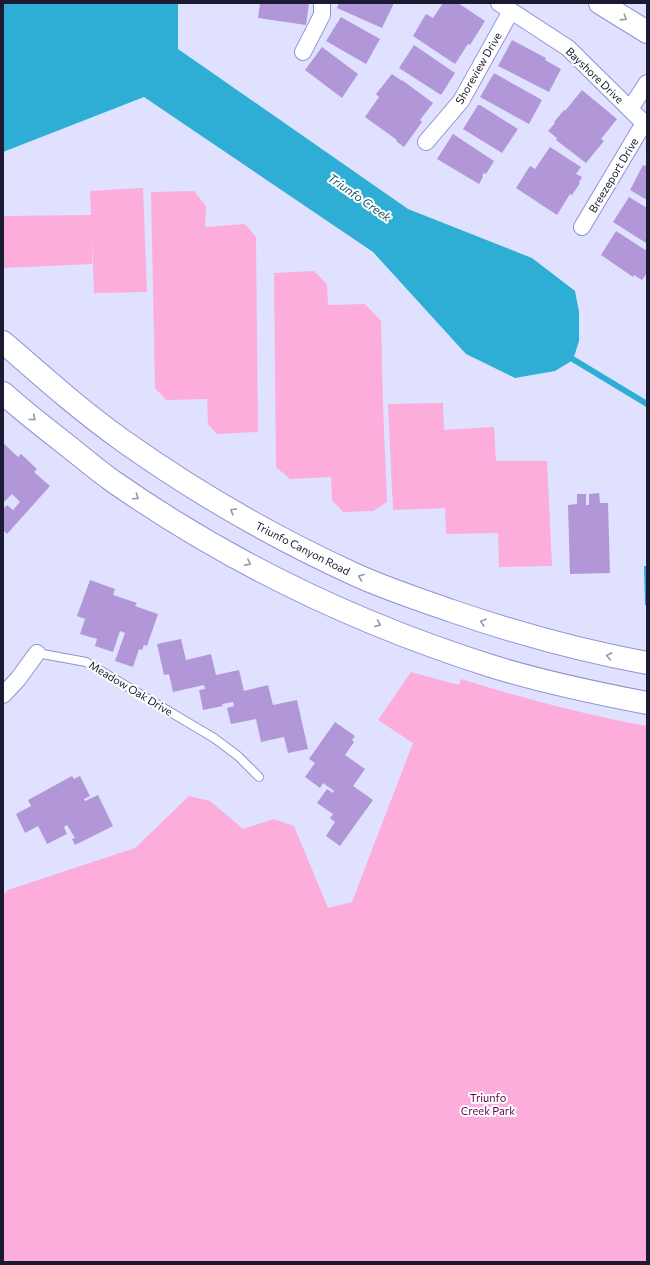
<svg xmlns="http://www.w3.org/2000/svg" width="650" height="1265" font-family="Commissioner,sans-serif">
	<style>
		.green { fill: #fcaddc }
		.water { fill: #2eaed4 }
		.lines { fill: none; stroke-linecap: round; stroke-linejoin: round }
		.stream { stroke: #2eaed4; stroke-width: 6 }
		.building { fill: #b297d8 }
		.lane-casing { stroke: #9091d3; stroke-width: 10 }
		.street-casing { stroke: #9091d3; stroke-width: 18 }
		.secondary-casing { stroke: #9091d3; stroke-width: 24 }
		.lane { stroke: #fff; stroke-width: 8 }
		.street { stroke: #fff; stroke-width: 16 }
		.secondary { stroke: #fff; stroke-width: 22 }
		.oneway { stroke: #9898a3 }
		.labels { text-anchor: middle; dominant-baseline: central; stroke-width: 4; stroke-linejoin: round; paint-order: stroke }
		.street-label { font-size: 11px; fill: #1a1a33; stroke: #fff }
		.park-label { font-size: 11px; fill: #630049; stroke: #fff }
		.water-label { font-size: 12px; font-style: italic; fill: #1b5c70; stroke: #fff }
	</style>
	<rect width="100%" height="100%" fill="#dfe1fe"/>
	<g class="green">
		<path d="M143,188L147,292L94,293L92,239V264L3,268V216L91,215L90,191Z"/>
		<path d="M194,191L206,206L205,227L245,224L256,237L258,432L217,434L208,424L207,399L166,400L155,388L151,192Z"/>
		<path d="M314,271L327,284L328,305L365,304L381,321L383,407L387,502L373,511L343,512L332,500L331,477L290,479L276,467L274,273Z"/>
		<path d="M443,403L444,430L494,427L496,461H547L552,566L499,567L498,533L446,534L445,508L393,510L388,404Z"/>
		<path d="M411,672L459,685L461,679C522,698 584,715 647,726V1262H3V895L8,890L135,848L189,796L210,801L243,829L274,819L294,826L328,908L352,902L413,743L378,720Z"/>
	</g>
	<g class="water">
		<path d="M3,3H178V49L408,209L532,258L575,291L579,312V341L573,360L555,371L515,378L466,354L373,252L144,97L3,152Z"/>
		<path d="M644,566H647V605H645Z"/>
	</g>
	<g class="lines">
		<path class="stream" d="M566,355L647,404"/>
	</g>
	<g class="building">
		<path d="M260,3H309L306,25L258,18Z"/>
		<path d="M339,3H394L382,28L337,8Z"/>
		<path d="M443,3H458L485,21L470,45L468,44L455,64L413,36L426,14L433,18Z"/>
		<path d="M341,17L380,39L366,64L326,41Z"/>
		<path d="M512,40L546,58L545,60L561,69L549,92L498,66Z"/>
		<path d="M414,45L455,73L441,95L399,68Z"/>
		<path d="M322,47L358,74L342,98L305,70Z"/>
		<path d="M494,73L542,100L529,124L480,97Z"/>
		<path d="M392,74L402,81V80L433,103L420,120L422,122L404,147L396,141L397,140L365,117L379,97L376,94Z"/>
		<path d="M582,90L617,119L601,139L604,141L586,163L556,140L557,138L548,131L555,123L554,122L564,110L565,111Z"/>
		<path d="M478,105H480L518,129L502,153L463,129Z"/>
		<path d="M453,134L494,161L486,174L484,173L482,176L483,177L479,184L437,159Z"/>
		<path d="M550,147L581,167L576,174L582,177L579,182L580,183L572,195L570,194L557,215L516,188L530,166L535,169Z"/>
		<path d="M647,163V200L630,190L643,165L645,166Z"/>
		<path d="M629,197L647,208L646,243L613,222Z"/>
		<path d="M616,231L647,251V273L642,280L634,275L633,277L601,255Z"/>
		<path d="M3,443L18,457L21,454L37,469L34,472L50,486L7,534L3,530V509L7,505L13,510L20,502L12,494L3,503Z"/>
		<path d="M599,493L600,503H608L610,573L570,574L568,505L577,504V494H586V505H589V494Z"/>
		<path d="M90,580L115,589L113,595L137,603L135,606L158,614L147,646L144,645L142,650L139,649L133,667L115,661L125,633L120,631L113,652L95,646L97,639L80,634L85,619L77,616Z"/>
		<path d="M181,639L186,660L211,654L216,675L239,670L244,691L268,685L273,705L297,700L308,749L288,753L284,737L261,742L256,719L231,724L227,708L234,706L233,702L222,704L223,706L203,710L199,690L205,689L204,685L173,692L169,674L164,675L157,644Z"/>
		<path d="M335,722L355,736L352,740L354,742L345,755L365,769L353,786L373,800L340,846L326,836L335,822L330,818L333,814L317,803L327,789L333,793L334,791L323,783L320,788L305,777L315,763L309,759Z"/>
		<path d="M72,776L74,779L80,776L90,796L84,799L85,801L98,795L113,826L75,845L72,839L75,838L67,825L64,827L67,834L47,844L38,826L25,833L16,814L31,806L28,800Z"/>
	</g>
	<g class="lines">
		<g class="lane-casing">
			<path id="lane" d="M37,653L86,662L214,738L238,756L259,777"/>
		</g>
		<g class="street-casing">
			<g id="street">
				<path d="M499,3L568,48L644,123L647,124"/>
				<path d="M303,52L322,15V3"/>
				<path d="M630,109L647,83"/>
				<path d="M426,142L461,101L511,11"/>
				<path d="M582,227L644,123"/>
				<path d="M3,695L18,679L37,653"/>
			</g>
		</g>
		<g class="secondary-casing">
			<g id="secondary">
				<path d="M600,3L647,32"/>
				<path d="M3,342C42,376 80,410 122,440C195,492 275,538 356,575C387,589 420,600 452,611C516,633 581,651 647,663"/>
				<path d="M3,393C24,412 46,429 68,446C83,458 98,471 114,482C229,562 358,624 491,666C542,682 595,693 647,703"/>
			</g>
		</g>
		<use href="#lane" class="lane"/>
		<use href="#street" class="street"/>
		<use href="#secondary" class="secondary"/>
	</g>
	<defs><path id="oneway-chevron" d="M-2-3.5L2.5 0L-2 3.5" fill="none" stroke-width="1.6" stroke-linecap="round" stroke-linejoin="round"/></defs>
	<g class="oneway">
		<use href="#oneway-chevron" transform="translate(624 18) rotate(32)"/>
		<use href="#oneway-chevron" transform="translate(33 418) rotate(39)"/>
		<use href="#oneway-chevron" transform="translate(136 497) rotate(34)"/>
		<use href="#oneway-chevron" transform="translate(233 511) rotate(-149)"/>
		<use href="#oneway-chevron" transform="translate(248 563) rotate(28)"/>
		<use href="#oneway-chevron" transform="translate(361 577) rotate(-158)"/>
		<use href="#oneway-chevron" transform="translate(483 622) rotate(-161)"/>
		<use href="#oneway-chevron" transform="translate(378 624) rotate(22)"/>
		<use href="#oneway-chevron" transform="translate(609 656) rotate(-169)"/>
	</g>
	<g class="labels">
		<g class="street-label">
			<text transform="translate(478 68) rotate(-60)">Shoreview Drive</text>
			<text transform="translate(595 75) rotate(44)">Bayshore Drive</text>
			<text transform="translate(613 175) rotate(-59)">Breezeport Drive</text>
			<text transform="translate(303 548) rotate(27)">Triunfo Canyon Road</text>
			<text transform="translate(131 688) rotate(31)">Meadow Oak Drive</text>
		</g>
		<g class="park-label">
			<text x="488" y="1097">Triunfo<tspan x="488" dy="13">Creek Park</tspan></text>
		</g>
		<g class="water-label">
			<text transform="translate(360 197) rotate(35)">Triunfo Creek</text>
		</g>
	</g>
	<rect width="650" height="1265" fill="none" stroke="#1a1a33" stroke-width="8"/>
</svg>
